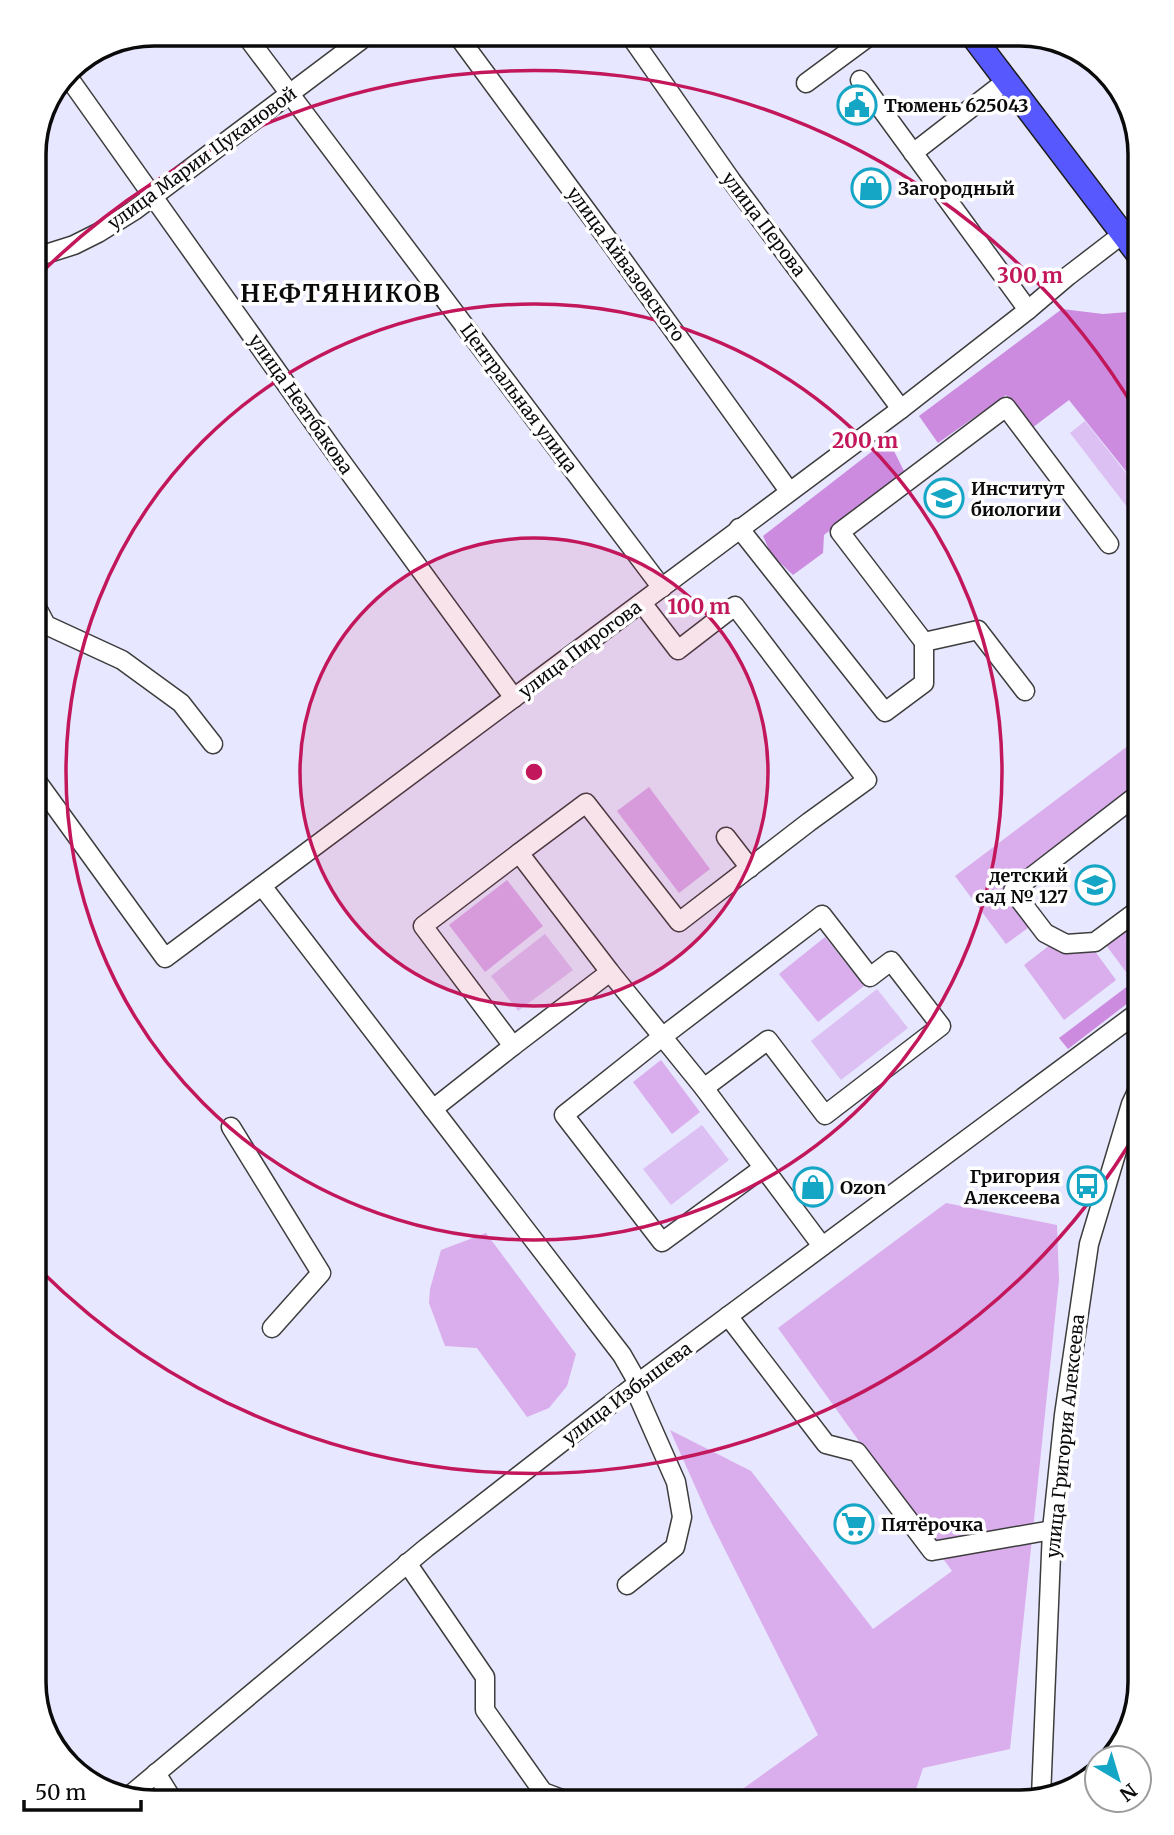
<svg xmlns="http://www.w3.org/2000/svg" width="1174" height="1835" font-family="Merriweather,serif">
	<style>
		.green { fill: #daaded }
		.forest { fill: #cc8bdf }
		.pitch { fill: #ddc0f3 }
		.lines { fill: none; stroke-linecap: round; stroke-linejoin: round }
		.minor-casing { stroke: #3d3d3d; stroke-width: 21 }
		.major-casing { stroke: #1b1b1b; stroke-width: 26 }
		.minor { stroke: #fff; stroke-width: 18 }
		.major { stroke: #5759ff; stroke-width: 23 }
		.ring { fill: none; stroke: #c2185b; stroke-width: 3.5 }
		.labels { text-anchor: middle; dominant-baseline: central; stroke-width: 7; stroke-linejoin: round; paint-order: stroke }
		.poi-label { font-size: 18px; font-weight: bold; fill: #0a0a0a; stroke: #fff; text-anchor: start }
		.street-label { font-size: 18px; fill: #0a0a0a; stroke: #fff }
		.district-label { font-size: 24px; font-weight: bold; letter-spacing: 2px; fill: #0a0a0a; stroke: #fff }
		.rim { fill: none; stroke: #0a0a0a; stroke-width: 3.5 }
		.centre { fill: #c2185b; stroke: #fff; stroke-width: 3.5 }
		.ring-label { font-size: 21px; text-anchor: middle; font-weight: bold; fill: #c2185b; stroke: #fff; stroke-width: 7; stroke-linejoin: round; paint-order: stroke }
	</style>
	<rect width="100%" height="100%" fill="#e7e7ff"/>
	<g class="green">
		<path d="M1141,736V788L1006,890L1032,925L1006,944L955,876Z"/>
		<path d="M649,787L710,869L679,893L617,811Z"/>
		<path d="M507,880L543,926L485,972L449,925Z"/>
		<path d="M1141,919V961L1126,972L1106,945Z"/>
		<path d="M825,937L864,986L818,1022L779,974Z"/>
		<path d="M1050,945C1067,954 1074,956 1094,950L1116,980L1064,1020L1024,965Z"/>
		<path d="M661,1060L700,1112L672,1134L633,1082Z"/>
		<path d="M946,1203L1057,1225L1059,1280L1010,1749L923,1768L912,1802H752L737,1793L818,1735L711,1522L670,1430L751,1471L873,1629L952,1571L778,1328Z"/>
		<path d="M486,1233L576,1354L567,1386L549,1408L527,1417L477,1348L445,1346L429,1303L430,1289L441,1250Z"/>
	</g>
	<g class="forest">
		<path d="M1062,309L1103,314L1141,311V490L1069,400L1032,428L1006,395L938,443L919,416Z"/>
		<path d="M888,439L904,471L824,535L823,553L793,575L771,554L763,536Z"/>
		<path d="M1141,976V993L1068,1049L1059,1038Z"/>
	</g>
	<g class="pitch">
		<path d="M1085,421L1141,492V525L1070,433Z"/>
		<path d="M545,934L573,970L518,1011L491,976Z"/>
		<path d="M877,989L908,1028L841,1080L811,1041Z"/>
		<path d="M702,1125L729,1160L671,1205L643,1169Z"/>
	</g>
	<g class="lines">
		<g class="minor-casing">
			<g id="minor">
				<path d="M631,37L731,180L901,409"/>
				<path d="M460,39L612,245L789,491"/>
				<path d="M250,41L662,588"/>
				<path d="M66,74L333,450L514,698"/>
				<path d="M860,80L1028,310"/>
				<path d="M806,83L871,35"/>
				<path d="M913,153L1006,81"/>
				<path d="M33,258L74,245L98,233L135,210L361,40"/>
				<path d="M739,528L885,712L924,683V642L978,630L1025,691"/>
				<path d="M33,600L46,625L122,660L181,703L213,744"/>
				<path d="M642,603L678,650L735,606L867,780L809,822L679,922L586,803L519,853L610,972L704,1088L822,1246"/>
				<path d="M924,642L840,532L1006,407L1109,544"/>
				<path d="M36,780L165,958L901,409L1028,310L1068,276L1124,233"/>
				<path d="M726,837L750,868"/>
				<path d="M262,886L433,1109L513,1046L423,926L519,853"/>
				<path d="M1141,908L1095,942L1066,944L1045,933L1013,891L1141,792"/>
				<path d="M513,1046L610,972"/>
				<path d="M704,1088L768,1040L825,1115L941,1026L891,961L870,977L822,915L662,1037L564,1115L662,1242L763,1168"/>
				<path d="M433,1109L622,1355L638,1383"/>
				<path d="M231,1127L321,1273L272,1328"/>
				<path d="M728,1316L826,1444L857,1452L932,1551L1052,1530"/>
				<path d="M407,1563L485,1677V1710L543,1792L570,1802"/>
				<path d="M627,1585L675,1547L682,1517L676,1482L634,1387"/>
				<path d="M156,1773L174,1802"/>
				<path d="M88,1782H93L97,1785"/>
				<path d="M129,1796L426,1548L638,1383L1141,1010"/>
				<path d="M1041,1797L1052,1530L1064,1415L1089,1244L1131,1104L1141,1083"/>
			</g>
		</g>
		<g class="major-casing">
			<path id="major" d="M971,34L1141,258"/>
		</g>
		<use href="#minor" class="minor"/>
		<use href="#major" class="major"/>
	</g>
	<circle cx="534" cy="772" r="234" fill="#c2185b" fill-opacity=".12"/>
	<g class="ring">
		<circle cx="534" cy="772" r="234"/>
		<circle cx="534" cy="772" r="468"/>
		<path d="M1139 1128A702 702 0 0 1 38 1268M38 276A702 702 0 0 1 1139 416"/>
	</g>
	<defs>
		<g id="civic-ring" transform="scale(2.0125)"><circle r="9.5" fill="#fff" stroke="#16a6c5" stroke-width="1.5"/><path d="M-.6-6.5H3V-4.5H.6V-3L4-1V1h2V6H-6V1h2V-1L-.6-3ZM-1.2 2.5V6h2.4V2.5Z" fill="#16a6c5"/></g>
		<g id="shop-ring" transform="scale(2.0125)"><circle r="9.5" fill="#fff" stroke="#16a6c5" stroke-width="1.5"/><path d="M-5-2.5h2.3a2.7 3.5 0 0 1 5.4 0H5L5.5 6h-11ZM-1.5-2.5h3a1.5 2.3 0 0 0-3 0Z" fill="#16a6c5"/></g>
		<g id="university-ring" transform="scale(2.0125)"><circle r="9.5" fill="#fff" stroke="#16a6c5" stroke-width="1.5"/><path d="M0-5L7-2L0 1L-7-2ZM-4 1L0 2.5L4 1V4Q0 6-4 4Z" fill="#16a6c5"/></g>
		<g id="school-ring" transform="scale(2.0125)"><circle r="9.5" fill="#fff" stroke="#16a6c5" stroke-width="1.5"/><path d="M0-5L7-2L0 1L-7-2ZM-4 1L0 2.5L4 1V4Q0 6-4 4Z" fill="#16a6c5"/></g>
		<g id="bus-ring" transform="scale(2.0125)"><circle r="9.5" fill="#fff" stroke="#16a6c5" stroke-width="1.5"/><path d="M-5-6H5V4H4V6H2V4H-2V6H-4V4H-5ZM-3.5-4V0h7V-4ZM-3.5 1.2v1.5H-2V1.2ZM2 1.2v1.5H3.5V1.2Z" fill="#16a6c5"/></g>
		<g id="supermarket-ring" transform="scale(2.0125)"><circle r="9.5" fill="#fff" stroke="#16a6c5" stroke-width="1.5"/><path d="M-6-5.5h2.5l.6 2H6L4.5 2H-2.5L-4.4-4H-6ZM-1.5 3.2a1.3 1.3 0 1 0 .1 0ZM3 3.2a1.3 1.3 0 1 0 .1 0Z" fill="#16a6c5"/></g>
	</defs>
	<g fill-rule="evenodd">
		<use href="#civic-ring" x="857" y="105"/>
		<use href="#shop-ring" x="871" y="188"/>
		<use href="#university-ring" x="944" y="498"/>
		<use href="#school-ring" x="1095" y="885"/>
		<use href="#bus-ring" x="1087" y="1186"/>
		<use href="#shop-ring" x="813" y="1187"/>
		<use href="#supermarket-ring" x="854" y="1524"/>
	</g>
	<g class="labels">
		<g class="poi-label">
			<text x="884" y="105">Тюмень 625043</text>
			<text x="898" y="188">Загородный</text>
			<text x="971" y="488">Институт<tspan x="971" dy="21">биологии</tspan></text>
			<text x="1068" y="875" text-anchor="end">детский<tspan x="1068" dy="21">сад № 127</tspan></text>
			<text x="1060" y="1176" text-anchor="end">Григория<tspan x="1060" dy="21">Алексеева</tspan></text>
			<text x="840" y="1187">Ozon</text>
			<text x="881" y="1524">Пятёрочка</text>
		</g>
		<g class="street-label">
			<text transform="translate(202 158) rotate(-36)">улица Марии Цукановой</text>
			<text transform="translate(764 224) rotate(53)">улица Перова</text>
			<text transform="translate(626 264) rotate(54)">улица Айвазовского</text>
			<text transform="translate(519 398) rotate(53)">Центральная улица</text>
			<text transform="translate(301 404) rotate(55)">улица Неатбакова</text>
			<text transform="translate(580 649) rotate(-37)">улица Пирогова</text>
			<text transform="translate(627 1393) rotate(-37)">улица Избышева</text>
			<text transform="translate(1065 1436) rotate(-84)">улица Григория Алексеева</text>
		</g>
		<g class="district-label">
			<text x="341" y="293">НЕФТЯНИКОВ</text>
		</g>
	</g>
	<path d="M0 0H1174V1835H0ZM154 46H1020A108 108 0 0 1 1128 154V1682A108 108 0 0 1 1020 1790H154A108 108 0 0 1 46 1682V154A108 108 0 0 1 154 46Z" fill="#fff" fill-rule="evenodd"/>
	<path class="rim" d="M154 46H1020A108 108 0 0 1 1128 154V1682A108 108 0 0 1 1020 1790H154A108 108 0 0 1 46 1682V154A108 108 0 0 1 154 46Z"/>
	<circle cx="534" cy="772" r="10" class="centre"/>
	<g class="ring-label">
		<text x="1030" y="283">300 m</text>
		<text x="865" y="448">200 m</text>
		<text x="699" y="614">100 m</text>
	</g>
	<g transform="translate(1118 1779) rotate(142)"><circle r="33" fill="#ffffff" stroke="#9d9d9d" stroke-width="2"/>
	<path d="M0-5L12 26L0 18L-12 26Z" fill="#16a6c5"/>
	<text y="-10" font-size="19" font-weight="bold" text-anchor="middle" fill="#0a0a0a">N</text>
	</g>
	<path d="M24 1800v10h117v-10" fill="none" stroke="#0a0a0a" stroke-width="3.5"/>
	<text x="35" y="1800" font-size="21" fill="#0a0a0a" stroke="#ffffff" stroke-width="5" paint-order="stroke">50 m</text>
</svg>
